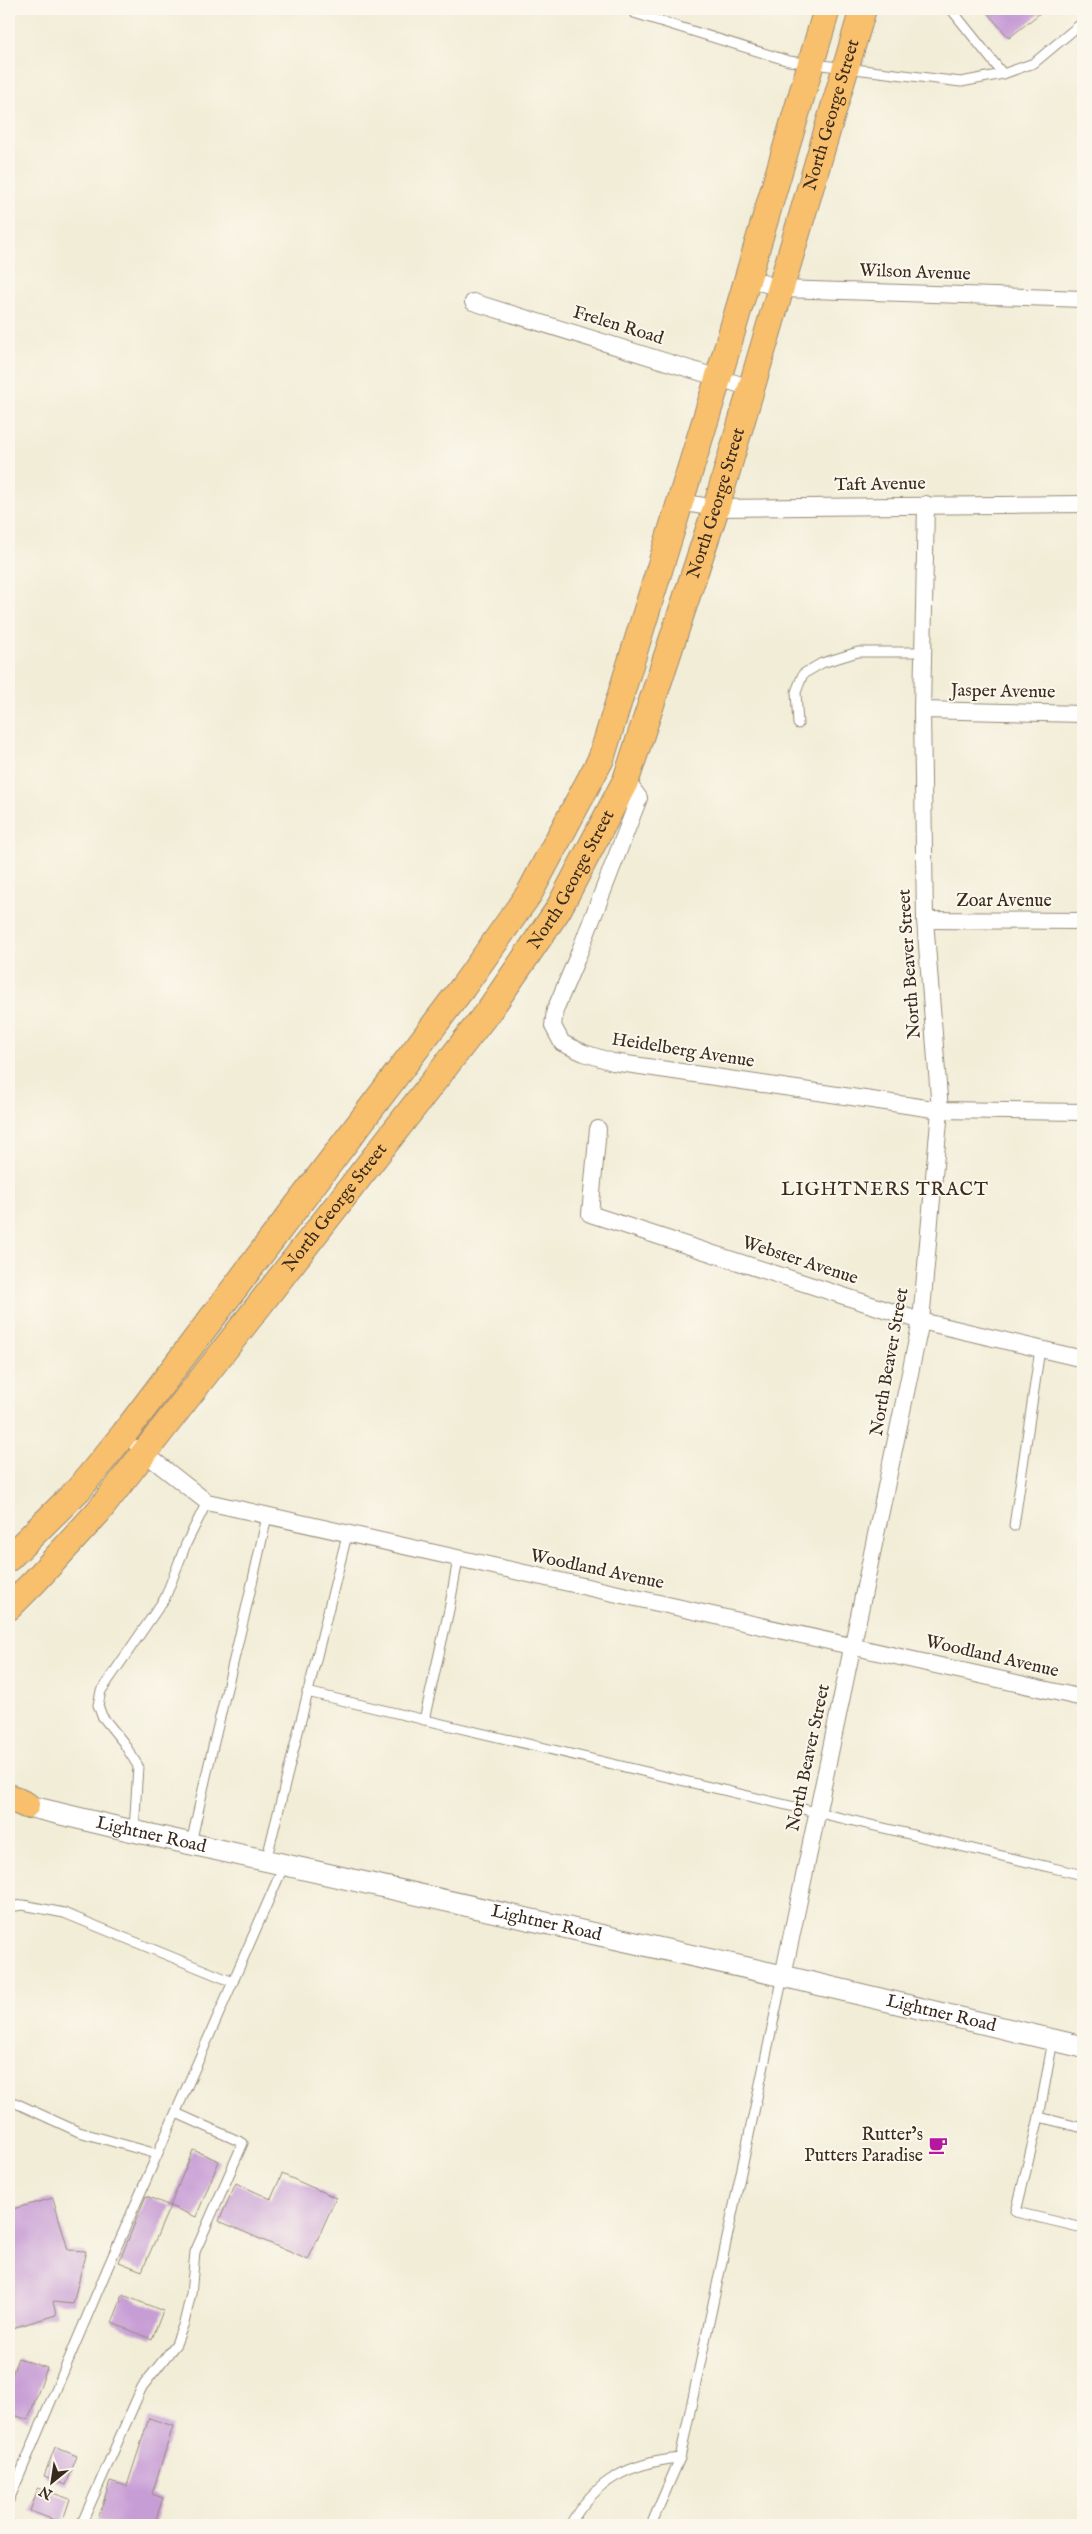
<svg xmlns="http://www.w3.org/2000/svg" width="1092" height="2534" font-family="'IM FELL English',serif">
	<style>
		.building { fill: #c79dd5 }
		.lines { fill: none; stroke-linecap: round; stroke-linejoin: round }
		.service-casing { stroke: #968c7a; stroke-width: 11 }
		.minor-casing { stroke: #968c7a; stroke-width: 18 }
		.tertiary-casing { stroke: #968c7a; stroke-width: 23 }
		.primary-casing { stroke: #968c7a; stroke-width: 28 }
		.service { stroke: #fff; stroke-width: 9 }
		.minor { stroke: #fff; stroke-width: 16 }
		.tertiary { stroke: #fff; stroke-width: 21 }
		.primary { stroke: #f8bf6c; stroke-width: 26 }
		.labels { text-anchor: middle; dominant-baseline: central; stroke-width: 4; stroke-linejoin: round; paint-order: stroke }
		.street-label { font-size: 18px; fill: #3b2a1e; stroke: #fbf7ec }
		.poi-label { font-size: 18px; fill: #3b2a1e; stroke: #fbf7ec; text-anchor: end }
		.neighbourhood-label { font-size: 19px; letter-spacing: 1px; fill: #3b2a1e; stroke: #fbf7ec }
	</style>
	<rect width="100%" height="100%" fill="#fbf7ec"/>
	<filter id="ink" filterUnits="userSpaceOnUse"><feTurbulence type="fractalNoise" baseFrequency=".02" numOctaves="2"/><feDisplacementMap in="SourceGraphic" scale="10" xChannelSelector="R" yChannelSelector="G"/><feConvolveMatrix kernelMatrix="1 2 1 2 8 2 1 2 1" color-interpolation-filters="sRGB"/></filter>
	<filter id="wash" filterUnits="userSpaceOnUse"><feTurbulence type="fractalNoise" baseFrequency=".0096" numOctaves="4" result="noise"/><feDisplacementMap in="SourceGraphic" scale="20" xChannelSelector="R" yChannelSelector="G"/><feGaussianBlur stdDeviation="1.12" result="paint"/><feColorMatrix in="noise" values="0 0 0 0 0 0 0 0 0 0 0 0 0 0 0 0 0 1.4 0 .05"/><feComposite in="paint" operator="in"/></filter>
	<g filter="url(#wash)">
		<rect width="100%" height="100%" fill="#f2edd7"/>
		<g id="blocks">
			<g class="building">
				<path d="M984,9H1045L1009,38Z"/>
				<path d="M193,2150L219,2161L196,2217L170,2206Z"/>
				<path d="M282,2174L336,2198L308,2260L219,2221L236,2183L271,2199Z"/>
				<path d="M146,2196L170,2206L142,2271L119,2262Z"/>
				<path d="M53,2198L68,2250L86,2251L73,2304L53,2302L56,2315L9,2329V2210Z"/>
				<path d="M123,2295L163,2311L152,2339L112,2323Z"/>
				<path d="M18,2358L47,2368L28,2420L9,2413V2383Z"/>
				<path d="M149,2418L173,2426L152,2494L163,2498L154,2525H117L98,2519L110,2481L127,2486Z"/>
				<path d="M55,2447L77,2456L66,2485L44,2476Z"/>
				<path d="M38,2488L70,2499L62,2523L30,2511Z"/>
			</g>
		</g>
	</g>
	<g filter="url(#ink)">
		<use href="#blocks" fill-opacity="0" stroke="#968c7a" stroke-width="1"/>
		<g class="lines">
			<g class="service-casing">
				<g id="service">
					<path d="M951,9L1003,74"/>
					<path d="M634,13L789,61L961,82L1003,74L1034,63L1083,22"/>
					<path d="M798,724L796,692L803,674L822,663L858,652H924"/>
					<path d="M1014,1526L1040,1349"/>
					<path d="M307,1692L1083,1875"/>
					<path d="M424,1720L449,1610L458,1559"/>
					<path d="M134,1831L138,1766L123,1742L102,1716L98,1705L101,1691L165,1598L186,1544L207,1502"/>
					<path d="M191,1844C214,1734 244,1626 267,1516"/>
					<path d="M266,1861L347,1535"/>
					<path d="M9,1907L23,1905L64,1913L233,1982"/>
					<path d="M1053,2040L1039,2117L1016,2212L1083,2228"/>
					<path d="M9,2100L79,2132L157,2154"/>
					<path d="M1039,2117L1083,2128"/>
					<path d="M9,2500L108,2267L284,1865"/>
					<path d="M9,2524L12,2525"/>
					<path d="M81,2525L142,2387L176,2344L184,2323L191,2294L195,2252L243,2143L176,2113"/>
					<path d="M570,2525C595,2480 630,2463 680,2458"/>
					<path d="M651,2525L680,2458L783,1976"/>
				</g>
			</g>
			<g class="minor-casing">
				<g id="minor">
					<path d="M747,278L782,289L1083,299"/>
					<path d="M473,302L751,388"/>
					<path d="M679,502L716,508L1083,504"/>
					<path d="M922,710L1083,714"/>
					<path d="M626,780L639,798L577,958L555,1010L553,1026L562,1043L584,1053L613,1062L940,1110L1083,1112"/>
					<path d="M925,920L1083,921"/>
					<path d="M598,1129L590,1214L921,1321L1083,1359"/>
					<path d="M138,1448L207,1502L1083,1698"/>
					<path d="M783,1976L921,1321L940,1110L925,920L922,710L926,504"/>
				</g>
			</g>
			<g class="tertiary-casing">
				<g id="tertiary">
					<path id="s1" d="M11,1802L111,1826L783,1976L1083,2047"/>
				</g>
			</g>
			<g class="primary-casing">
				<g id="primary">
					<path d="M9,1558L79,1489L124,1434L463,987L529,894L601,759L718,379L827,9"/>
					<path id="s2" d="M9,1607L35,1581L98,1512L490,1009L558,910L626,780L716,508L863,9"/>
					<path d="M9,1797L26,1805"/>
				</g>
			</g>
			<use href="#service" class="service"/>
			<use href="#minor" class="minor"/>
			<use href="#tertiary" class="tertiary"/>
			<use href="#primary" class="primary"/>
		</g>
	</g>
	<defs>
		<g id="cafe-bare" transform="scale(1.5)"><path d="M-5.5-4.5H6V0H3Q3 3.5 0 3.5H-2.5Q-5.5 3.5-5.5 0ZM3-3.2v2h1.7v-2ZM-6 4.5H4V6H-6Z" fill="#b5179e" stroke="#fbf7ec" stroke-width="2.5" paint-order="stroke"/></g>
	</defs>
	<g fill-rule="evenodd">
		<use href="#cafe-bare" x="938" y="2145"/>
	</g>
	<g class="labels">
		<g class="street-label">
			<text stroke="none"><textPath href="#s2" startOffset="1731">North George Street</textPath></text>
			<text transform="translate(915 273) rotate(2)">Wilson Avenue</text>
			<text transform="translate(618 326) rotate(17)">Frelen Road</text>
			<text transform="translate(880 485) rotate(-1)">Taft Avenue</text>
			<text stroke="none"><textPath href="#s2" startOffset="1326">North George Street</textPath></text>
			<text transform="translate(1003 692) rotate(1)">Jasper Avenue</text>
			<text stroke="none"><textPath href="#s2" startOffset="921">North George Street</textPath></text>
			<text x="1004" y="901">Zoar Avenue</text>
			<text transform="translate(910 964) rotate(-94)">North Beaver Street</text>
			<text transform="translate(683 1051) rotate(9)">Heidelberg Avenue</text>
			<text stroke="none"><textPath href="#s2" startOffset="516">North George Street</textPath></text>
			<text transform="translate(800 1261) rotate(18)">Webster Avenue</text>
			<text transform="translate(890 1362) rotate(-80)">North Beaver Street</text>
			<text transform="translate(597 1570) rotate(12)">Woodland Avenue</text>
			<text transform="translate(992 1657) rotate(13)">Woodland Avenue</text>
			<text transform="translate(809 1758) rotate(-78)">North Beaver Street</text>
			<text stroke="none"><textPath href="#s1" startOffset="144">Lightner Road</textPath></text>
			<text stroke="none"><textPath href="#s1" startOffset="549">Lightner Road</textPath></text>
			<text stroke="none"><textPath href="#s1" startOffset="954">Lightner Road</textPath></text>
		</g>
		<g class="poi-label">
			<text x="923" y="2135">Rutter’s<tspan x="923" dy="21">Putters Paradise</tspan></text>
		</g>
		<g class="neighbourhood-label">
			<text x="885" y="1190">LIGHTNERS TRACT</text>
		</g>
	</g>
	<rect width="1092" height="2534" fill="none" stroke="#fbf7ec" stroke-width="30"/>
	<g transform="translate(52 2482) rotate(210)" stroke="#fbf7ec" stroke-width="4" paint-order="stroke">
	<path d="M0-4L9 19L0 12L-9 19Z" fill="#3b2a1e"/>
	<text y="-8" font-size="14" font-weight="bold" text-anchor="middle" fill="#3b2a1e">N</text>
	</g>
</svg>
